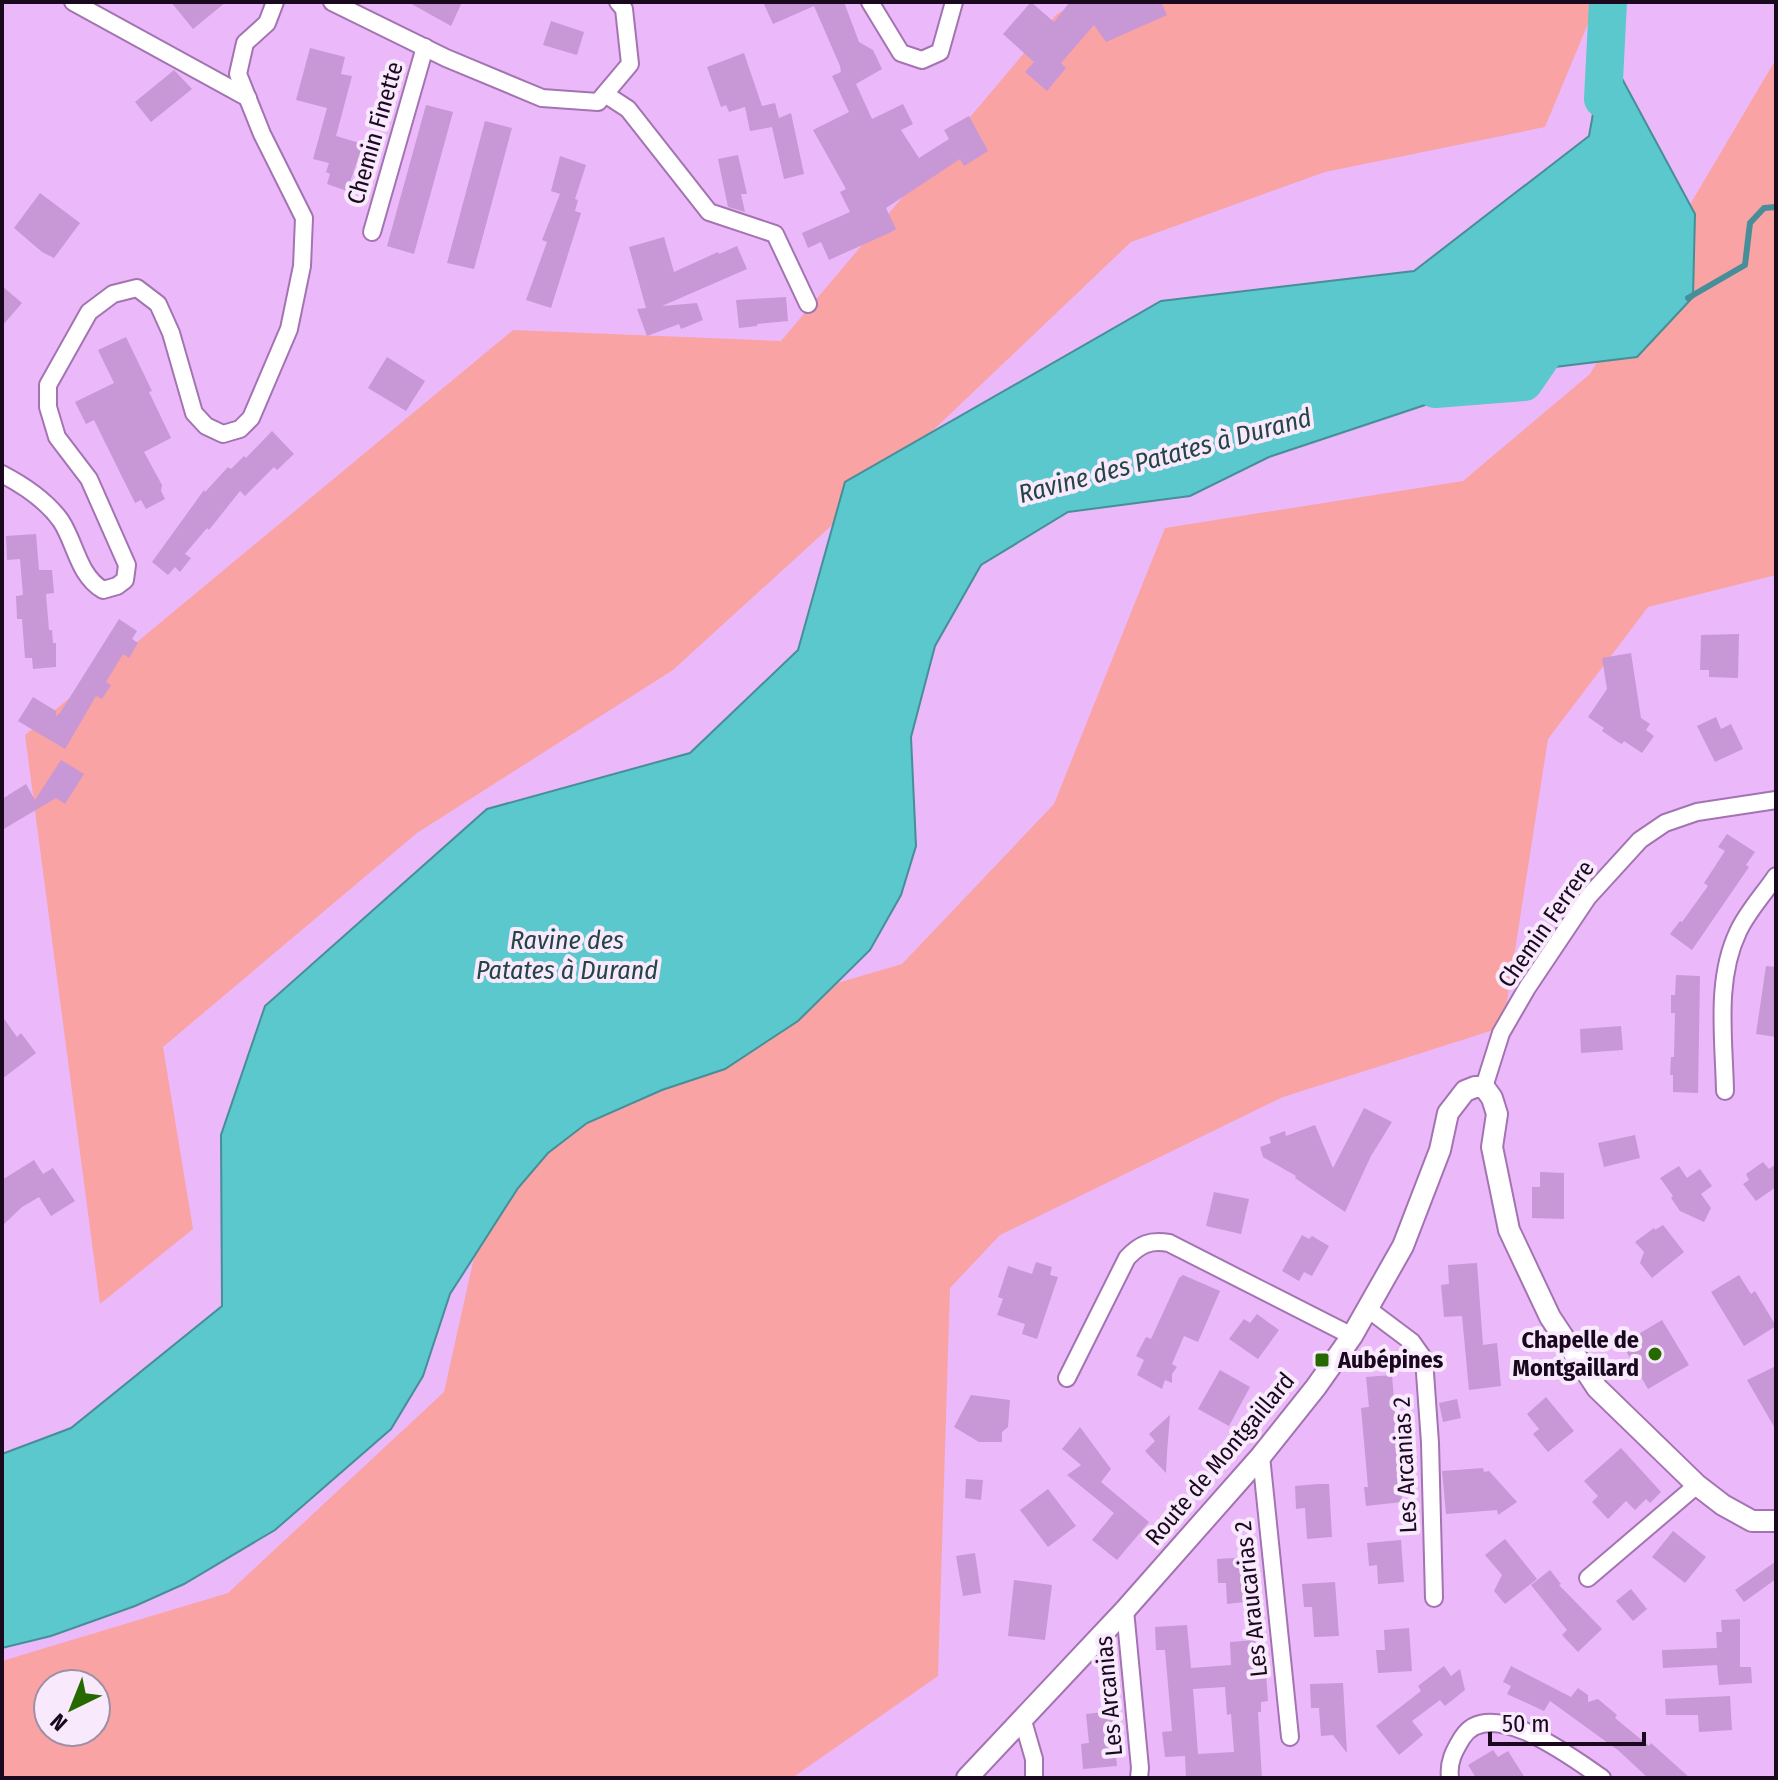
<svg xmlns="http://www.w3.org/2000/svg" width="1778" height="1780" font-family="'Fira Sans Condensed',sans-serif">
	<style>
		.green { fill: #f9a3a4; fill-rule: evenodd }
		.water { fill: #5ac8cc; stroke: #478e98; stroke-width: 2 }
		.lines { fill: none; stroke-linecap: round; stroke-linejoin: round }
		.stream { stroke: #478e98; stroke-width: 6 }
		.river { stroke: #5ac8cc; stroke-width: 38 }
		.building { fill: #c797d6; fill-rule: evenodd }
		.minor-casing { stroke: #a374b1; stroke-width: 20 }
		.tertiary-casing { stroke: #a374b1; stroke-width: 24 }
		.minor { stroke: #fff; stroke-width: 16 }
		.tertiary { stroke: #fff; stroke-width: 20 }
		.poi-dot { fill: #256900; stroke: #f8e9fc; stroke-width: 3 }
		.labels { text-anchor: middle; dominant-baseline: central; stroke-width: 8; stroke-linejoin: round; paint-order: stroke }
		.street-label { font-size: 24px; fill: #1a081f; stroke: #f8e9fc }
		.poi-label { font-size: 24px; font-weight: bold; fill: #1a081f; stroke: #f8e9fc; text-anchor: end }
		.water-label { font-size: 26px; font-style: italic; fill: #234546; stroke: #f8e9fc }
	</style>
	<rect width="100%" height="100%" fill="#ebb9fa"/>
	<g class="green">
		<path d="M1078,2H1597L1545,127L1325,172L1131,242L864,496L673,670L417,833L163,1047L193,1229L100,1304L25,735L513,330L781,341L1057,14Z"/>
		<path d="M1776,59V575L1648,607L1548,739L1503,1027L1283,1097L1000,1235L950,1288L938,1676L792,1778H2V1661L228,1593L444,1392L514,1078L902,964L1054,804L1165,528L1463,481L1590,374ZM48,1684H96V1732H48Z"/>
	</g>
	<path class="water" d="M1605,47L1695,214L1693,297L1637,357L1530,370L1269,457L1190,496L1068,512L981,565L935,646L911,737L916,846L901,895L870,950L798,1021L725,1069L662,1090L587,1123L548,1153L518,1188L450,1294L423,1376L391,1429L275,1530L184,1584L135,1606L51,1636L2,1648V1454L71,1428L222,1306L221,1135L265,1006L487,809L690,753L798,650L845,482L1161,301L1414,271L1589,136Z"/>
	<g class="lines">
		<path class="stream" d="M1688,298L1745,265L1750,223L1764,208L1776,207"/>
		<g class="river">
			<path d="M1603,99L1608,2"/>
			<path d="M1435,389L1524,382L1561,328"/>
		</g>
	</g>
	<g class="building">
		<path d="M171,2H226L193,29Z"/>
		<path d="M408,2H462L451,26Z"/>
		<path d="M763,2H844L859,42L873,50L882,69L856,84L872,119L903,104L913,124L901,130L919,158L949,139L944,130L969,116L988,151L964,166L960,159L886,208L896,229L889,233L829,260L821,242L808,248L802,233L850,212L840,192L846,189L813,130L849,112L832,76L841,72L840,66L814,6L773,24Z"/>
		<path d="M1031,2L1054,22L1070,2H1161L1167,15L1106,42L1094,25L1061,63L1066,68L1047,91L1025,72L1034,62L1003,34Z"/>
		<path d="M551,21L584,32L577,55L543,45Z"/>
		<path d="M310,48L345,57L341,74L352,76L336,136L363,144L347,191L327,184L330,174L326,172L329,163L313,159L327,108L296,100Z"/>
		<path d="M744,53L762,106L775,103L779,118L791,113L804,174L784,179L772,127L750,131L745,107L729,112L726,105L721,107L707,67Z"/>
		<path d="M174,70L192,89L151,122L135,102Z"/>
		<path d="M426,105L453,112L414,254L387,246Z"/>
		<path d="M485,121L512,128L474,269L447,263Z"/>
		<path d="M738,155L747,194H741L745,212L728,207L718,159Z"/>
		<path d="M560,156L586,165L575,199L578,200L575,211L581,213L551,308L526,300L547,242L542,240L560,194L551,191Z"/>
		<path d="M40,193L80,223L54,258L42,252L14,228Z"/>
		<path d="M664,237L674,272L718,252L719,254L737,246L747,269L662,306L697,303L703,320L681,329L679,324L647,336L637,309L646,308L629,247Z"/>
		<path d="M2,286L22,303L2,326Z"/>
		<path d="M786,297L788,321L757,324V326L739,328L736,300Z"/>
		<path d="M126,337L152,391L149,392L171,438L144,452L162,485L161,491L165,499L146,509L141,500L135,503L94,420L86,424L75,402L114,383L98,350Z"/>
		<path d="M387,357L425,381L406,411L368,388Z"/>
		<path d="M272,431L294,454L277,470L274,467L245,496L240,491L209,530L207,528L185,554L191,558L180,572L175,567L168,575L152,562L204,490L205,492L228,467L231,469L244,456L246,458Z"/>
		<path d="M36,534L39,570H52L54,593L46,594L49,630H52L53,643H56V667L33,669L32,658H25L22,619H17L16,596L23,595L20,559L7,560L6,536Z"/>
		<path d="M119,619L137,631L132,639L138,643L129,658L123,654L106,682L111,685L102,699L96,696L65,749L18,721L33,697L56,711V716L60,713Z"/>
		<path d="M1739,634L1738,678L1709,677V670H1700L1701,635Z"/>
		<path d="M1631,653L1641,718L1650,724L1646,730L1654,736L1642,753L1624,741L1622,744L1618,742L1602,731L1604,728L1588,717L1607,689L1602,658Z"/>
		<path d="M1716,717L1721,729L1731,724L1743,749L1715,762L1697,726Z"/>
		<path d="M61,760L84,774L65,804L56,798L2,830V799L26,784L35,800Z"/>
		<path d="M1727,834L1755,852L1746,865L1749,867L1692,950L1670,934L1680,921L1682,922L1708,886L1704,883L1725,851L1718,847Z"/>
		<path d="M1766,966L1776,967V1037L1756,1034Z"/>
		<path d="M1676,975L1700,976L1698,1093L1673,1092V1075H1670L1671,1057H1674L1675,1013H1671V995H1675Z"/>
		<path d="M2,1016L17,1037L21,1033L36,1053L2,1079Z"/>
		<path d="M1621,1026L1623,1050L1581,1053L1580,1029Z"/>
		<path d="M1364,1108L1392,1122L1371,1156L1345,1212L1295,1178L1296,1176L1263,1157L1260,1147L1271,1143L1269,1137L1285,1131L1286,1136L1315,1125L1333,1168Z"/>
		<path d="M1635,1135L1640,1158L1604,1167L1598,1143Z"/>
		<path d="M34,1160L43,1174L53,1168L75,1201L51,1216L39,1197L22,1207L2,1226V1180Z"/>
		<path d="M1763,1162L1769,1169L1776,1164V1187L1756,1201L1743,1184L1749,1180L1746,1174Z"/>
		<path d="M1679,1166L1687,1178L1700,1169L1712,1186L1701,1194L1711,1208L1704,1222L1680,1211L1671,1198L1673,1196L1660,1178Z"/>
		<path d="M1540,1172L1564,1173V1219L1532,1218V1187H1540Z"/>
		<path d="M1214,1192L1249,1199L1241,1234L1206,1226Z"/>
		<path d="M1663,1225L1684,1252L1652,1278L1640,1263L1644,1252L1635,1242L1654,1228L1655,1230Z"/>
		<path d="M1302,1235L1309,1239L1312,1236L1329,1246L1312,1276L1304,1272L1299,1281L1282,1271Z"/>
		<path d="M1036,1262L1052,1267L1050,1275L1058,1277L1037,1339L1022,1334L1025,1324L997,1315L1003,1299L998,1297L1008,1266L1032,1274Z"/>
		<path d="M1477,1263L1483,1345L1497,1343L1501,1386L1469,1390L1462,1316L1444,1317L1441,1285L1449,1284L1448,1265Z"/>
		<path d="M1183,1275L1220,1291L1198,1342L1184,1336L1172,1364L1177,1367L1172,1374V1383L1165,1380L1162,1389L1137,1375L1144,1360L1136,1356L1146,1337L1151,1339L1179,1278Z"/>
		<path d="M1739,1275L1751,1294L1755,1291L1776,1326L1744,1346L1711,1292Z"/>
		<path d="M1257,1314L1279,1330L1258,1359L1229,1339L1244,1319L1250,1323Z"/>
		<path d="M1662,1320L1689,1365L1648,1389L1622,1344Z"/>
		<path d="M1776,1366V1430L1747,1380Z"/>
		<path d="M1220,1370L1250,1387L1229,1426L1198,1409Z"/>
		<path d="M1392,1375L1402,1502L1366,1506L1364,1487H1368L1361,1408L1369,1407L1366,1377Z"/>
		<path d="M971,1395L1010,1400L1008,1427L1002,1432V1442H979L954,1427Z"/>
		<path d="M1546,1397L1574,1431L1548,1452L1533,1434L1539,1429L1527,1414Z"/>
		<path d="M1457,1399L1461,1418L1443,1422L1439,1403Z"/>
		<path d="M1170,1415L1167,1453L1166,1473L1145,1451L1155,1441L1149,1434Z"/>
		<path d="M1080,1427L1111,1469L1101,1482L1149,1522L1117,1560L1092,1540L1114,1513L1067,1475L1081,1465L1062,1449Z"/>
		<path d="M1621,1448L1661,1492L1650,1503L1646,1499L1635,1510L1626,1501L1608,1519L1592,1502L1598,1496L1584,1481Z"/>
		<path d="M1483,1468L1484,1472L1489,1471L1517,1502L1498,1515L1497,1510L1446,1514L1442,1471Z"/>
		<path d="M966,1479L983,1480L981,1500L965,1498Z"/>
		<path d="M1318,1484H1329L1332,1537L1307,1539L1305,1508L1296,1509L1295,1486Z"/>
		<path d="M1048,1489L1076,1526L1048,1547L1020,1510Z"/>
		<path d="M1673,1531L1706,1557L1685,1583L1652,1557Z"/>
		<path d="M1505,1539L1537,1579L1505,1604L1494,1591L1502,1575L1485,1555Z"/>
		<path d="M1401,1540L1404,1582L1378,1584L1377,1565L1369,1566L1367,1543Z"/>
		<path d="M975,1553L981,1593L963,1596L956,1556Z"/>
		<path d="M1250,1557L1254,1601L1227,1604L1226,1583H1218L1217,1559Z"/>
		<path d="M1775,1562L1776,1579L1744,1602L1735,1590Z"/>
		<path d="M1550,1570L1561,1584L1559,1585L1602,1629L1578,1652L1562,1635L1567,1630L1531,1585Z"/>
		<path d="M1014,1580L1052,1585L1045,1640L1008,1636Z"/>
		<path d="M1335,1582L1339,1636L1314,1637L1312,1607H1304L1302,1584Z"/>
		<path d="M1631,1589L1647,1609L1633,1621L1616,1601Z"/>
		<path d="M1740,1619V1667H1751L1752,1683L1719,1685L1717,1665L1663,1668L1662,1650L1717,1648L1716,1632H1722L1721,1620Z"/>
		<path d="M1187,1625L1191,1668L1231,1665L1230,1642L1255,1640L1258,1674L1266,1673L1268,1701L1261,1702V1712H1258L1262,1778H1186L1185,1756L1165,1757L1162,1732L1172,1731L1165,1650H1156L1155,1627ZM1225,1687L1227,1715L1231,1714L1234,1752L1198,1754L1193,1689Z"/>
		<path d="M1409,1628L1412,1671L1378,1673L1376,1650H1385L1384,1630Z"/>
		<path d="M1444,1666L1451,1676L1460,1669L1465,1690L1445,1706L1440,1700L1412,1721L1423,1735L1399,1755L1376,1726L1421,1691L1418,1686Z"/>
		<path d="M1511,1666L1571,1697L1578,1688L1588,1695V1702L1598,1699L1617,1715L1615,1718L1649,1746L1651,1743L1690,1778H1648L1619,1751L1550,1701L1544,1711L1507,1694L1511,1686L1503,1682Z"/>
		<path d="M1343,1683L1347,1753L1333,1735L1321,1736L1319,1708H1311L1310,1684Z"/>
		<path d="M1730,1696L1732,1730L1699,1732L1698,1715H1666L1665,1699Z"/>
		<path d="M1112,1711L1117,1766L1083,1769L1081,1744L1089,1743L1086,1714Z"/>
		<path d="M1493,1750L1498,1757L1508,1751L1525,1778H1476L1468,1765Z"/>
	</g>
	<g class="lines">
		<g class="minor-casing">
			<g id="minor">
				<path d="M73,2L248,98"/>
				<path d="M332,2L446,58L542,98L598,102L630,64L624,9L618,2"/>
				<path d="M870,2L901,53L922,60L940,52L954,2"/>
				<path d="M605,94L628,109L709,212L775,234L808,304"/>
				<path d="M372,232L425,47"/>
				<path d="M2,474C23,485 47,501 61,521C76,544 78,575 103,590L117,586L125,580L127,565L89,479L57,437L48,407V385L89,312L113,294L137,288L158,304L171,333L194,413L206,426L223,434L240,429L251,418L289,329L302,266L304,218L262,134L238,74L245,43L267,23L275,2"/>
				<path d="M1484,1087L1501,1033L1527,988L1588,897L1640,840L1665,823L1697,812L1776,800"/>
				<path d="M1725,1091C1724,1039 1715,980 1738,932C1747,912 1764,894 1776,876"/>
				<path d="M1368,1309L1412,1342L1424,1359L1430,1443L1434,1598"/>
				<path d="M1067,1378L1127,1258C1140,1244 1150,1240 1169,1243L1352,1336"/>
				<path d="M1261,1456L1290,1737"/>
				<path d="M1588,1578L1697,1485"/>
				<path d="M1125,1610L1140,1768L1139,1778"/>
				<path d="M1023,1721L1034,1759V1778"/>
				<path d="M1450,1778C1448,1762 1454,1751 1462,1738C1489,1694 1573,1758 1602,1778"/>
			</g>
		</g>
		<g class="tertiary-casing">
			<path id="tertiary" d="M967,1778L1125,1610L1261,1456L1316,1387L1352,1336L1403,1246L1440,1150L1448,1113L1465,1091L1475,1087H1484L1492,1098L1497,1114L1492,1147L1509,1230L1550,1317L1597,1388L1697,1485L1723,1505L1752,1521H1776"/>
		</g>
		<use href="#minor" class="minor"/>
		<use href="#tertiary" class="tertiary"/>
	</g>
	<g class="poi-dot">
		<circle cx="1655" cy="1354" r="8"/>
		<rect x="1314" y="1352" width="16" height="16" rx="4"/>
	</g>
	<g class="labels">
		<g class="street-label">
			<text transform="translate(375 133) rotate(-74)">Chemin Finette</text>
			<text transform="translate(1546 924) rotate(-55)">Chemin Ferrere</text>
			<text transform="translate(1220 1459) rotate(-50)">Route de Montgaillard</text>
			<text transform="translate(1405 1465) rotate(-93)">Les Arcanias 2</text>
			<text transform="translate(1251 1599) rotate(-96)">Les Araucarias 2</text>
			<text transform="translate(1109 1696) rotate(-95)">Les Arcanias</text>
		</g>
		<g class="poi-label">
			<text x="1639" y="1340">Chapelle de<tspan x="1639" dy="28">Montgaillard</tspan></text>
			<text x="1338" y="1360" text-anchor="start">Aubépines</text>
		</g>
		<g class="water-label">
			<text transform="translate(1165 456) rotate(-15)">Ravine des Patates à Durand</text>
			<text x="567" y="940">Ravine des<tspan x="567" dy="30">Patates à Durand</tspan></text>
		</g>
	</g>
	<rect width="1778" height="1780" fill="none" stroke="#1a081f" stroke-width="8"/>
	<g transform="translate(72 1708) rotate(223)"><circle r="38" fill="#f8e9fc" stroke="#9f8fa4" stroke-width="2"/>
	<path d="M0-6L14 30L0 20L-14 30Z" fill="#256900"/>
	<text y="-12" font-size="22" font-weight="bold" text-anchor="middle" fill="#1a081f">N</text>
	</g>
	<path d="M1490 1732v12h154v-12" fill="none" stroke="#1a081f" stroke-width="4"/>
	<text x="1502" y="1732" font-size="24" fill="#1a081f" stroke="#f8e9fc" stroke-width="6" paint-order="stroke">50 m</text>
</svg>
